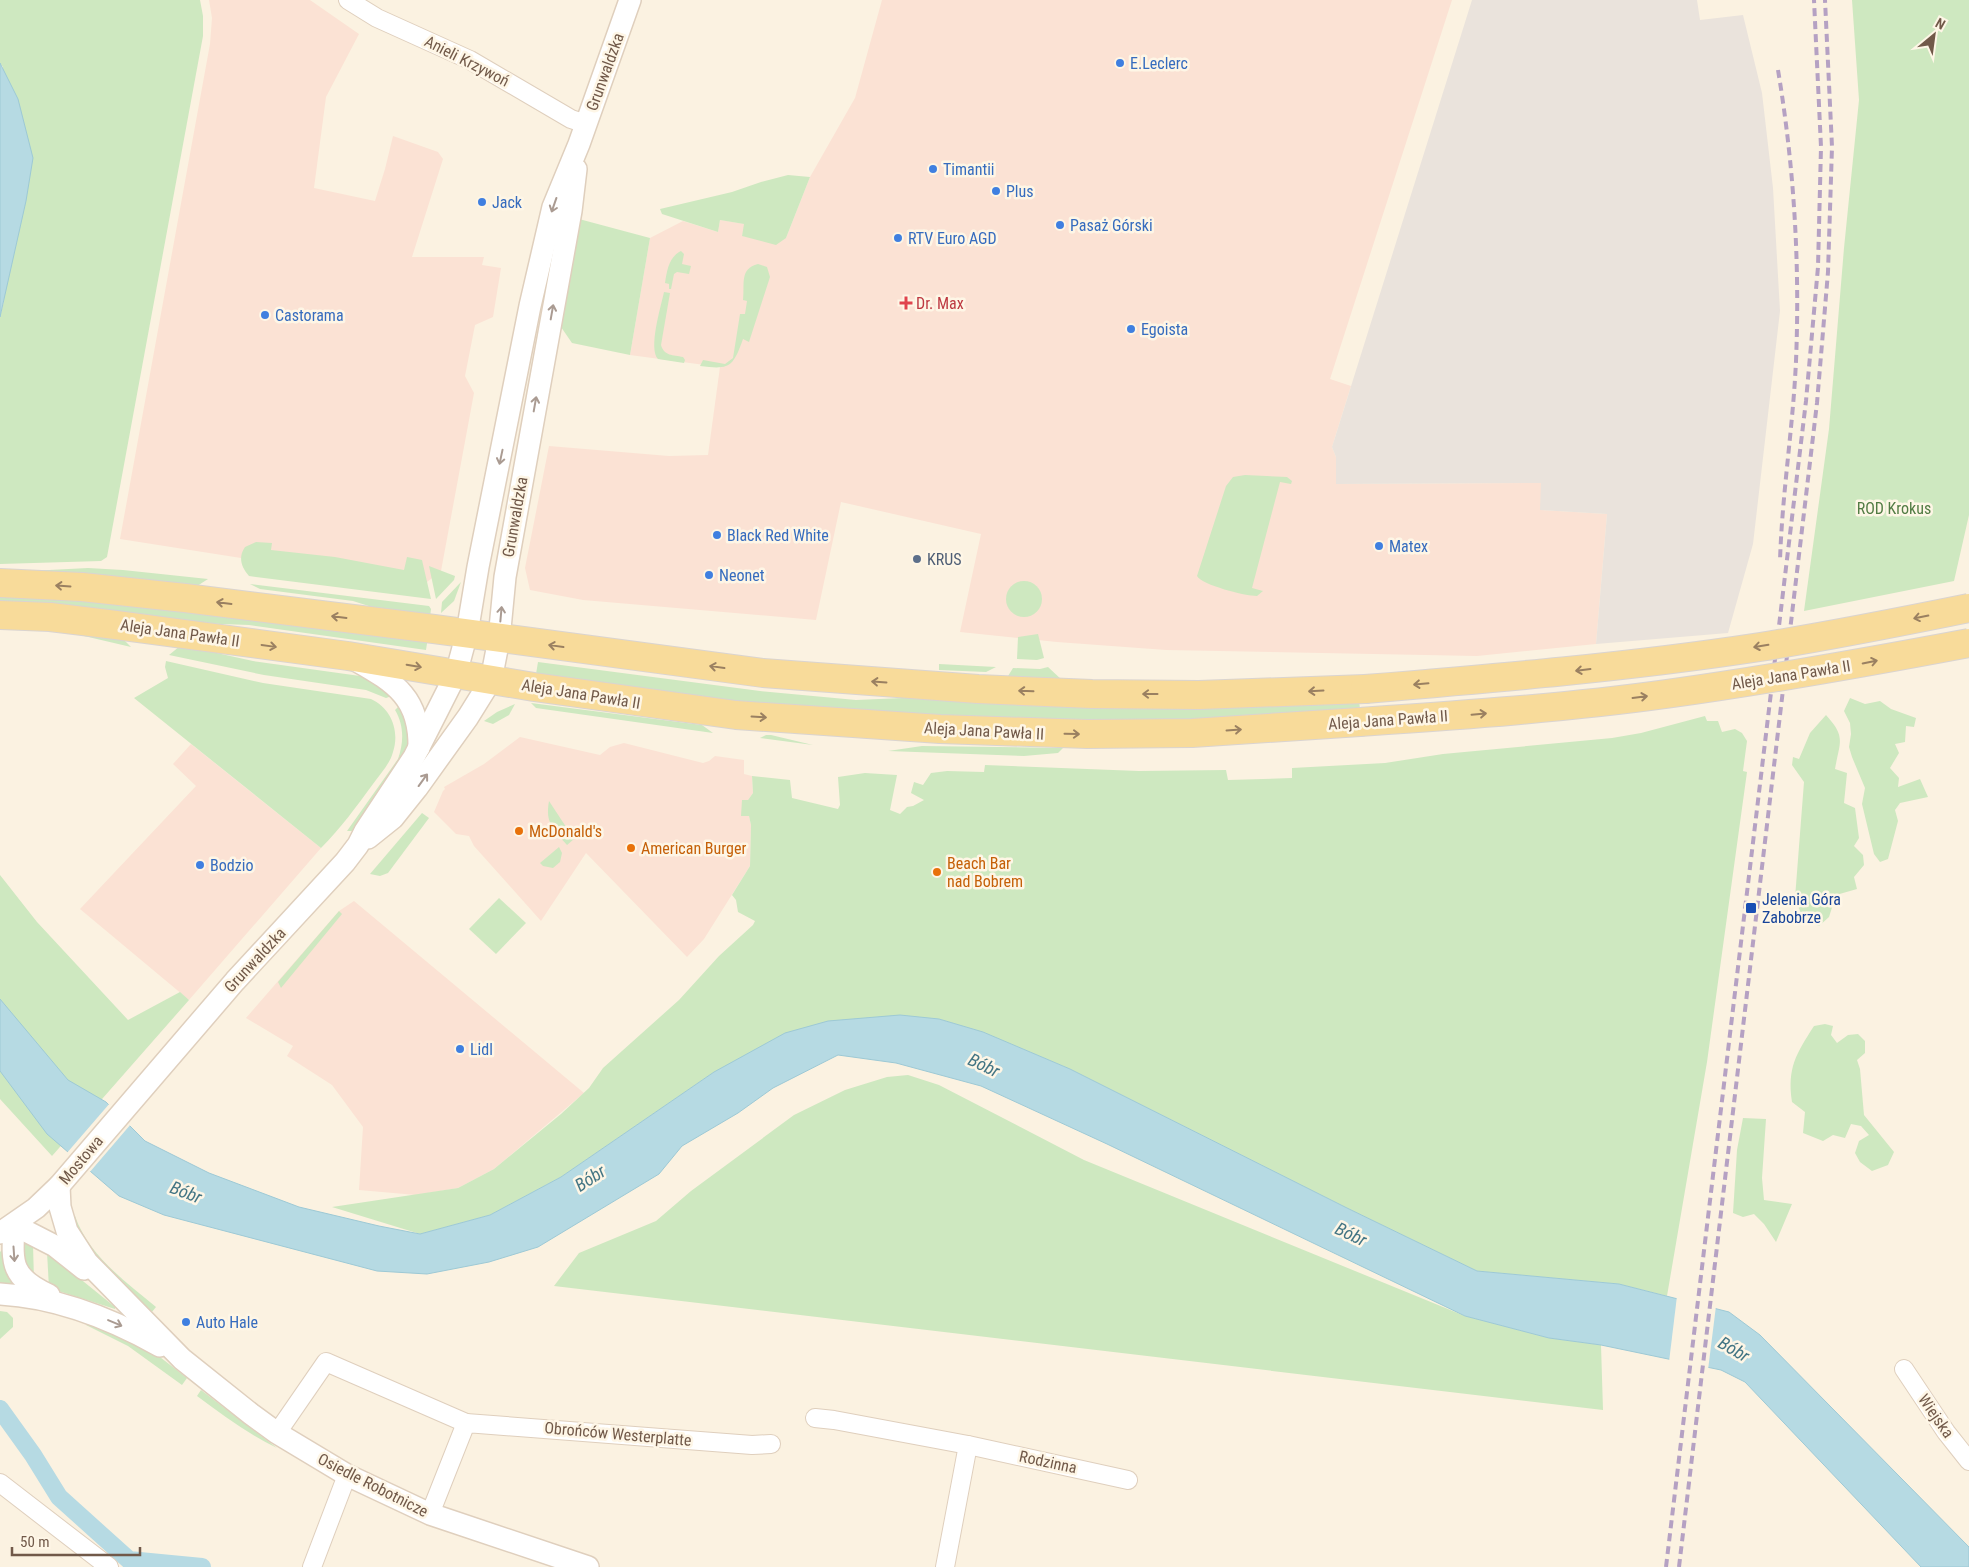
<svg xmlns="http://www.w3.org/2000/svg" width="1969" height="1567" font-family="'Roboto Condensed',sans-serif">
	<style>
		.commercial { fill: #fbe2d4 }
		.industrial { fill: #eae3dc }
		.green { fill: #cee8c0 }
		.water { fill: #b6dae3; stroke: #9dc9d5 }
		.pier { fill: #fbf2e1 }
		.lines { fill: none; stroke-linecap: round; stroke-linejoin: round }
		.canal { stroke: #b6dae3; stroke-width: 18 }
		.minor-casing { stroke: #dfcfbd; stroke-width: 20 }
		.tertiary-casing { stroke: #dfcfbd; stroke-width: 24 }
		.primary-casing { stroke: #dad4d0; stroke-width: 30 }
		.minor { stroke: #fff; stroke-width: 18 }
		.tertiary { stroke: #fff; stroke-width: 21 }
		.primary { stroke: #f8db9a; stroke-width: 28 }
		.rail { stroke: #b5a1c3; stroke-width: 4; stroke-dasharray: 8 5; stroke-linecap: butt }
		.primary-bridge-casing { stroke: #dad4d0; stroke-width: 30; stroke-linecap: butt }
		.primary-bridge { stroke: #f8db9a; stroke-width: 28 }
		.oneway { stroke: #aa9b92 }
		.oneway2 { stroke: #9a8061 }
		.shop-dot { fill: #3f7fe0; stroke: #fef6e6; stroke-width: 2 }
		.health-dot { fill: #e0444e; stroke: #fef6e6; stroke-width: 2 }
		.service-dot { fill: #5c6f8a; stroke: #fef6e6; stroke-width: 2 }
		.food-dot { fill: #e8710a; stroke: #fef6e6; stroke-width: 2 }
		.transit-dot { fill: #1a4fb4; stroke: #fef6e6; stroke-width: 2 }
		.labels { text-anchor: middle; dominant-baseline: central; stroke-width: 5; stroke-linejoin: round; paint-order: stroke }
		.street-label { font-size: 16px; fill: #715949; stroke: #fef6e6 }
		.shop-label { font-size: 16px; fill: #366cbe; stroke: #fef6e6; text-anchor: start }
		.health-label { font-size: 16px; fill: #be3a42; stroke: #fef6e6; text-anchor: start }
		.park-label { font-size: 16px; fill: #527c44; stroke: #fef6e6 }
		.service-label { font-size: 16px; fill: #4e5e75; stroke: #fef6e6; text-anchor: start }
		.food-label { font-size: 16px; fill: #c56008; stroke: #fef6e6; text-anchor: start }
		.transit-label { font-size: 16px; fill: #164399; stroke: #fef6e6; text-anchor: start }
		.water-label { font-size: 18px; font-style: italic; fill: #437584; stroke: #fef6e6 }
	</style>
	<rect width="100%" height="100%" fill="#fbf2e1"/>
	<g class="commercial">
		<path d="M209,0H310L359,34L326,97L314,188L375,201L385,169L393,136L438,152L443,159L412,257H484L482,265L501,268L493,317L475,325L465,376L474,393L441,571L427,582L241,558L120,539L210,44L212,18Z"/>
		<path d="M882,0H1452L1330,379L1351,386L1332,447L1336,457L1337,484L1541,483V510L1607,514L1596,644L1477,656L1166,650L1057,642L960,632L981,534L841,502L816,620L583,600L530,590L525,568L549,446L669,456L708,455L720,367L630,355L650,238L683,221L718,232L720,220L745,224L742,236L786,238L810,177L855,98Z"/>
		<path d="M520,737L600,755L610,747L624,743L703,763L709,761L715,756L744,760V774L752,776L753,793L748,800H742L749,816L751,825L750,866L704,939L687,957L586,853L541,921L474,846L469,836L456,834L434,812L443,791L445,789L444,787L484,764Z"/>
		<path d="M191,744L321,848L189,1000L80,909L196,786L173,764Z"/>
		<path d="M354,901L584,1093L494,1169L458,1188L416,1195L359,1190L363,1127L332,1085L287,1056L293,1046L246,1018L339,911Z"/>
	</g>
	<path class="industrial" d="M1472,0H1697L1700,20L1743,15L1762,93L1773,188L1780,311L1753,544L1728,633L1596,644L1607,514L1540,510L1541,483L1336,484V457L1332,447Z"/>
	<g class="green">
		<path d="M0,0H200L203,16V36L107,557L101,561L0,564V317L4,301L3,67L0,63Z"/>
		<path d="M1852,0H1969V515L1954,581L1804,611L1829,429L1844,248L1859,100Z"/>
		<path d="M788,175L810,177L786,238L776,245L742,236L744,224L720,220L718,232L662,214L660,209L732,192L761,182Z"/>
		<path d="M579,219L650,238L630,355L572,343L561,327Z"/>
		<path d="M681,251L684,254L682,264L691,266L689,274L677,272L674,274L671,289H669V284L665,283C667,270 669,257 681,251Z"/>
		<path d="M758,264L767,267L770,277L749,342L743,339C733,367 730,370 700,366L703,360L725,364L733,358L740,314H745L747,301L743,300C745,284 739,269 758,264Z"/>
		<path d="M664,292L670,293L661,345C664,356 673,355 683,357L685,360L684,363L658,359C648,349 661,306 664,292Z"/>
		<path d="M1245,475L1287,477L1292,481L1291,484L1280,482L1252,588L1263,591L1257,596C1245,596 1202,585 1197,576L1226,486L1233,477Z"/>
		<path d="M256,542L272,543L271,550L335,557L404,570L407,557L422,560L431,599L249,576C241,567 238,557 245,547Z"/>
		<path d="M429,566L455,576L454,580L436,599Z"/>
		<path d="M88,568L123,570L208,579L194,588L10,572Z"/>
		<circle cx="1024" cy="599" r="18"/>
		<path d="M461,582L454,601L441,613L442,602Z"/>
		<path d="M250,584L429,606L431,609L430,617L397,615L353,601L260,589Z"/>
		<path d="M0,593H33L428,637L426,650L249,625L166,622L0,605Z"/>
		<path d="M67,632L122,638L131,647Z"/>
		<path d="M1038,634L1044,658L1037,660L1017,659L1018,637Z"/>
		<path d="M180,646H185L253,661L360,676L372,679L395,695L386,698L366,690L264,675L169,655Z"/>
		<path d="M166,661L263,683L371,699C391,708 400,731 393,752C390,764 380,774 373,784C356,807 341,828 321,848L134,698L168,678L165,667Z"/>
		<path d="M538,662L760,691L856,700L926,697L1359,701L1360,709L1350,713L1088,725L739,702L536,674Z"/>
		<path d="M939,664L996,667L986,672L939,670Z"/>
		<path d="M1048,667L1063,681H1005L1013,668L1040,669Z"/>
		<path d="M1850,698L1865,704L1880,701L1891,709L1916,718L1914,727L1906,726L1905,742L1895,744L1899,753L1890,768L1899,778L1898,787L1920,779L1928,797L1900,803L1895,810L1898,821L1888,859L1880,862L1874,854L1862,804L1865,788L1852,757L1849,747L1851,734L1850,723L1844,711Z"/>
		<path d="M402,703L412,744L357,831H347L398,759C404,742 404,725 395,710Z"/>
		<path d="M531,703L702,725L713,733L536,708Z"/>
		<path d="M515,704L509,715L493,724L484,721L497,712Z"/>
		<path d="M1826,715C1846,737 1840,741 1835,769L1847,773L1844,803L1855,808L1859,838L1854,846L1863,855L1864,865L1854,877L1857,889L1836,895L1829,917L1819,926L1810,923L1802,916L1795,898L1804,782L1792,765L1793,757L1799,759L1810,733Z"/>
		<path d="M1705,716L1707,721H1718L1722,732L1735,729L1742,733L1747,741L1743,771L1747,772L1707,1062L1667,1296L1619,1284L1477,1271L1347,1208L1070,1069L982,1032L939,1019L714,1072L561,1177L490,1215L420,1234L332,1207L458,1188L494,1169L561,1114L589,1088L603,1068L679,1000L719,956L753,925L755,921L738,912L736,900L732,895L750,866L751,825L749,816H741L742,800H748L753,793L752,776L790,780L792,798L838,809L840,805L838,777L865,773L897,775L890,810L900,814L907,807L913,806L924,800L911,793L914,782L923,785L931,773L947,771L984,772L985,765L1139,771L1226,770L1228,780L1292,778V768L1385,763L1443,754L1612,738L1641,733Z"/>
		<path d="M766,735H771L813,745L760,738Z"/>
		<path d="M922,746L1063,748L1058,753L1024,756L888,751Z"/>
		<path d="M549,801L574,839L567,845C553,829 545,823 549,801Z"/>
		<path d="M422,813L429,818L388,873L380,876L370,874Z"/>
		<path d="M559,847L562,853L560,862L553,868L543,866L540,863Z"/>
		<path d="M0,875L37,922L128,1020L180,992L189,1000L52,1156L0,1099Z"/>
		<path d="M499,898L526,923L496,954L469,929Z"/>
		<path d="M339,911L342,914L281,988L278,982Z"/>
		<path d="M1825,1024L1833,1026L1831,1035L1837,1043L1848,1035L1858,1034L1865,1041V1053L1857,1060L1860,1069L1864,1115L1894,1152L1888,1165L1872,1171L1860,1162L1855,1153L1859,1141L1869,1135L1861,1126L1851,1124L1845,1138L1833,1135L1823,1141L1803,1133L1805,1112L1792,1102C1787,1068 1796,1054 1814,1026Z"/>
		<path d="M908,1075L939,1085L1084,1160L1465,1316L1549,1338L1601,1345L1603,1410L554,1286L579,1253L656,1221L691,1191L794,1115L845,1090L887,1077Z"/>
		<path d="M1743,1118L1766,1119L1762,1178L1764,1200L1792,1204L1776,1242L1764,1224L1754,1214L1743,1217L1733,1213L1737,1150Z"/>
		<path d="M75,1216C89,1256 125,1281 156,1307L151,1313L92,1256L71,1217Z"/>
		<path d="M26,1243L33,1245L34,1280L27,1273L22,1245Z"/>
		<path d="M2,1250L12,1282L11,1283H0V1252Z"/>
		<path d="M47,1252L115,1307V1309L49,1288Z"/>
		<path d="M0,1311L7,1312L13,1318V1327L0,1339Z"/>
		<path d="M94,1322L156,1354L187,1378L182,1385L128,1346L86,1325Z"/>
		<path d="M201,1390L277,1448C248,1434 223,1415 197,1396Z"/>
	</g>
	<g class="water">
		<path d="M0,63L18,99L33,158L26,201L0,317Z"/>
		<path d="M0,999L68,1080L106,1102L145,1141L209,1173L299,1207L379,1226L420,1234L490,1215L561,1177L714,1072L785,1033L828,1021L900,1015L939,1019L983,1032L1070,1069L1347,1208L1477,1271L1619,1284L1729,1312L1760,1335L1969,1547V1567H1921L1745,1382L1721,1370L1601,1345L1549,1338L1465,1316L1107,1144L981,1086L896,1063L838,1055L773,1088L738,1113L682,1146L659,1174L538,1247L489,1262L427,1274L377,1271L164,1215L119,1196L47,1134L0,1071Z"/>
	</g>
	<g class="pier">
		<path d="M110,1103L131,1124L89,1173L66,1154Z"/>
		<path d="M1677,1296L1716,1306L1708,1370L1669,1362Z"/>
	</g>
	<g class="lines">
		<path class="canal" d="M0,1409L33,1455L59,1497L129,1560L202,1567"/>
		<g class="minor-casing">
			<g id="minor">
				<path d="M348,0L377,18L470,60L571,119L586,124"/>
				<path d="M1904,1369L1946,1432L1969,1461"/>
				<path d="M815,1418L834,1420L968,1445L1128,1480"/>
				<path d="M277,1433L326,1362L466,1423"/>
				<path d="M0,1483L109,1567"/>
				<path d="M430,1514L466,1423L752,1445L771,1444"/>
				<path d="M312,1567L347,1475"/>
				<path d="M945,1567L968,1445"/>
			</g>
		</g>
		<g class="tertiary-casing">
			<g id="tertiary">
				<path d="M357,661C396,683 420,699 419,748"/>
				<path d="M368,838L393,818L417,788L468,717L491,680L499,639L505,577L571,211L576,169"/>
				<path d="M59,1186L60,1207L67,1231L87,1262L182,1359L251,1414L277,1433L347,1475L430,1514L588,1567"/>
				<path d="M14,1225L55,1246L84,1269"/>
				<path d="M14,1225C12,1263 10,1277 49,1295"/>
				<path d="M0,1233L36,1208L59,1186L235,981L345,862L358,845L365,831L414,757L456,674L467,633L478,567L530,306L553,207L579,144L630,0"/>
				<path d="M0,1294C57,1297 110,1318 160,1346"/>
			</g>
		</g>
		<g class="primary-casing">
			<g id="primary">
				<path d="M0,583L82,587L185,598L434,629L763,673L978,689L1092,694L1199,695L1365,689"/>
				<path d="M0,615L50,617L116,625L348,656L534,687L736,715L940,729L1087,734L1192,733L1360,722"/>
			</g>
		</g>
		<use href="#minor" class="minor"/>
		<use href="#tertiary" class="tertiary"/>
		<use href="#primary" class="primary"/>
		<g class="rail">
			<path d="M1778,70C1794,166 1800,263 1796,361C1793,428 1782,494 1780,561"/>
			<path d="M1666,1567L1806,401L1818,267L1821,147L1814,0"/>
			<path d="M1679,1567L1817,403L1828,272L1832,147L1825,0"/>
		</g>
		<g class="primary-bridge-casing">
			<g id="primary-bridge">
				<path d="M1365,689C1497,678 1629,667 1760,647C1830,636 1900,622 1969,608"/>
				<path d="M1360,722C1462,715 1565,708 1666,694C1768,680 1868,662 1969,643"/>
			</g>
		</g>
		<use href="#primary-bridge" class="primary-bridge"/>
	</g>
	<defs><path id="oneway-shaft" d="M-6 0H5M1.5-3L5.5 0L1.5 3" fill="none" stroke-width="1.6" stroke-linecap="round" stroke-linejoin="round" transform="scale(1.25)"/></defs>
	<g class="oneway">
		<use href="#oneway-shaft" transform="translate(554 205) rotate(109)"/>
		<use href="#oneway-shaft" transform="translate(552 312) rotate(-80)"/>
		<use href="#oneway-shaft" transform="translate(535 404) rotate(-80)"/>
		<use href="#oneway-shaft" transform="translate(501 457) rotate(102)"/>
		<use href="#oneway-shaft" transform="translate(501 614) rotate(-85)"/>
		<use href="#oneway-shaft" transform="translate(423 780) rotate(-54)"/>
		<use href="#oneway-shaft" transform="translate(14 1254) rotate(86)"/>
		<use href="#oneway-shaft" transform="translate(115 1323) rotate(23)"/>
	</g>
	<g class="oneway2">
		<use href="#oneway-shaft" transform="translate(63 586) rotate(-176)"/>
		<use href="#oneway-shaft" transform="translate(224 603) rotate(-173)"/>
		<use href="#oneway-shaft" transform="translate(339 617) rotate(-173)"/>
		<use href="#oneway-shaft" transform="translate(1921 617) rotate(169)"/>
		<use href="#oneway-shaft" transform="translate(269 646) rotate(8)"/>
		<use href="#oneway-shaft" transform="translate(556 646) rotate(-172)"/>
		<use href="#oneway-shaft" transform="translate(1761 646) rotate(171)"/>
		<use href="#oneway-shaft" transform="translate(1870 662) rotate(-11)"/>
		<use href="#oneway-shaft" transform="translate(414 666) rotate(10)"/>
		<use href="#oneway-shaft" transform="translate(717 667) rotate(-172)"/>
		<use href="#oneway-shaft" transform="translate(1583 670) rotate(173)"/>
		<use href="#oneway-shaft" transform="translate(879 682) rotate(-176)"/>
		<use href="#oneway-shaft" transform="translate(1421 684) rotate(175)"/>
		<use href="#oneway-shaft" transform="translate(1026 691) rotate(-178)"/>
		<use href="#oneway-shaft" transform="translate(1316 691) rotate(177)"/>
		<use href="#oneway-shaft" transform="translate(1150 694) rotate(-180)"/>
		<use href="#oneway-shaft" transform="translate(1640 697) rotate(-7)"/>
		<use href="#oneway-shaft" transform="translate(1479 714) rotate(-5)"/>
		<use href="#oneway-shaft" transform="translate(759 717) rotate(4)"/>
		<use href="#oneway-shaft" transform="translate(1234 730) rotate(-4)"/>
		<use href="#oneway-shaft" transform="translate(1072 734) rotate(1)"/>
	</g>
	<g class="shop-dot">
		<circle cx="1120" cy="63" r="5"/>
		<circle cx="933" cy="169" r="5"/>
		<circle cx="996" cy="191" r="5"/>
		<circle cx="482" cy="202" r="5"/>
		<circle cx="1060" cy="225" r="5"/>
		<circle cx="898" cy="238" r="5"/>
		<circle cx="265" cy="315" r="5"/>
		<circle cx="1131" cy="329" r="5"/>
		<circle cx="717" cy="535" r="5"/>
		<circle cx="1379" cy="546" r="5"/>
		<circle cx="709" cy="575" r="5"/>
		<circle cx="200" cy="865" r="5"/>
		<circle cx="460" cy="1049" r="5"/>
		<circle cx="186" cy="1322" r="5"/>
	</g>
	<path class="health-dot" d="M903.5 295.5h5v5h5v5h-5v5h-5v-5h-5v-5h5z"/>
	<circle class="service-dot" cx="917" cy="559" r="5"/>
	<g class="food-dot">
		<circle cx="519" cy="831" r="5"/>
		<circle cx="631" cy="848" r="5"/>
		<circle cx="937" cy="872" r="5"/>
	</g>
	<rect class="transit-dot" x="1745" y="902" width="12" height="12" rx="2.5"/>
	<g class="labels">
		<g class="street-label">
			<text transform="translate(467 61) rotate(27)">Anieli Krzywoń</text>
			<text transform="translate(605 72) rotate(-70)">Grunwaldzka</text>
			<text transform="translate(515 517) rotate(-80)">Grunwaldzka</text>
			<text transform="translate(180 633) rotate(8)">Aleja Jana Pawła II</text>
			<text transform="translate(1791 675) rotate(-9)">Aleja Jana Pawła II</text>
			<text transform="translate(581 694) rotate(9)">Aleja Jana Pawła II</text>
			<text transform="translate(1388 720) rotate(-4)">Aleja Jana Pawła II</text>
			<text transform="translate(984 731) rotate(3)">Aleja Jana Pawła II</text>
			<text transform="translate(255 960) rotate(-47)">Grunwaldzka</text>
			<text transform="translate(81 1160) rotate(-50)">Mostowa</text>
			<text transform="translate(1936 1416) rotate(55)">Wiejska</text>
			<text transform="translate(618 1434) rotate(5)">Obrońców Westerplatte</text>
			<text transform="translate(1048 1462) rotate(12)">Rodzinna</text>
			<text transform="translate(373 1485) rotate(27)">Osiedle Robotnicze</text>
		</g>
		<g class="shop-label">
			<text x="1130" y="63">E.Leclerc</text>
			<text x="943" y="169">Timantii</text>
			<text x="1006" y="191">Plus</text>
			<text x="492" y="202">Jack</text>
			<text x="1070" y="225">Pasaż Górski</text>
			<text x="908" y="238">RTV Euro AGD</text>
			<text x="275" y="315">Castorama</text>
			<text x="1141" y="329">Egoista</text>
			<text x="727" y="535">Black Red White</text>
			<text x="1389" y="546">Matex</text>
			<text x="719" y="575">Neonet</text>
			<text x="210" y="865">Bodzio</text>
			<text x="470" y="1049">Lidl</text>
			<text x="196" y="1322">Auto Hale</text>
		</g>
		<g class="health-label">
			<text x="916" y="303">Dr. Max</text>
		</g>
		<g class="park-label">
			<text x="1894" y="508">ROD Krokus</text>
		</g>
		<g class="service-label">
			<text x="927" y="559">KRUS</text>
		</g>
		<g class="food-label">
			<text x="529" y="831">McDonald's</text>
			<text x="641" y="848">American Burger</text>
			<text x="947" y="863">Beach Bar<tspan x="947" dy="18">nad Bobrem</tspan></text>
		</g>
		<g class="transit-label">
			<text x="1762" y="899">Jelenia Góra<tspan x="1762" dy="18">Zabobrze</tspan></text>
		</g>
		<g class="water-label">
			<text transform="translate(984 1065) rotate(25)">Bóbr</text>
			<text transform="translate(590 1178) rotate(-33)">Bóbr</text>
			<text transform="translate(186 1192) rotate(21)">Bóbr</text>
			<text transform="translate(1351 1234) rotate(25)">Bóbr</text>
			<text transform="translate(1734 1349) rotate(30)">Bóbr</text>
		</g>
	</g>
	<g transform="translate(1934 35) rotate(29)" stroke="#fef6e6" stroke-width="4" paint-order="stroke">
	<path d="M0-4L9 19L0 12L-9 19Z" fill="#715949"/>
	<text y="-8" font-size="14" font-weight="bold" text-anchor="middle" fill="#715949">N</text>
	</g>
	<path d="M12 1547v8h128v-8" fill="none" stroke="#715949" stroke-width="2.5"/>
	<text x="20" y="1547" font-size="15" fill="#715949" stroke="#fef6e6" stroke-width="4" paint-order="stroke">50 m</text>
</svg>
